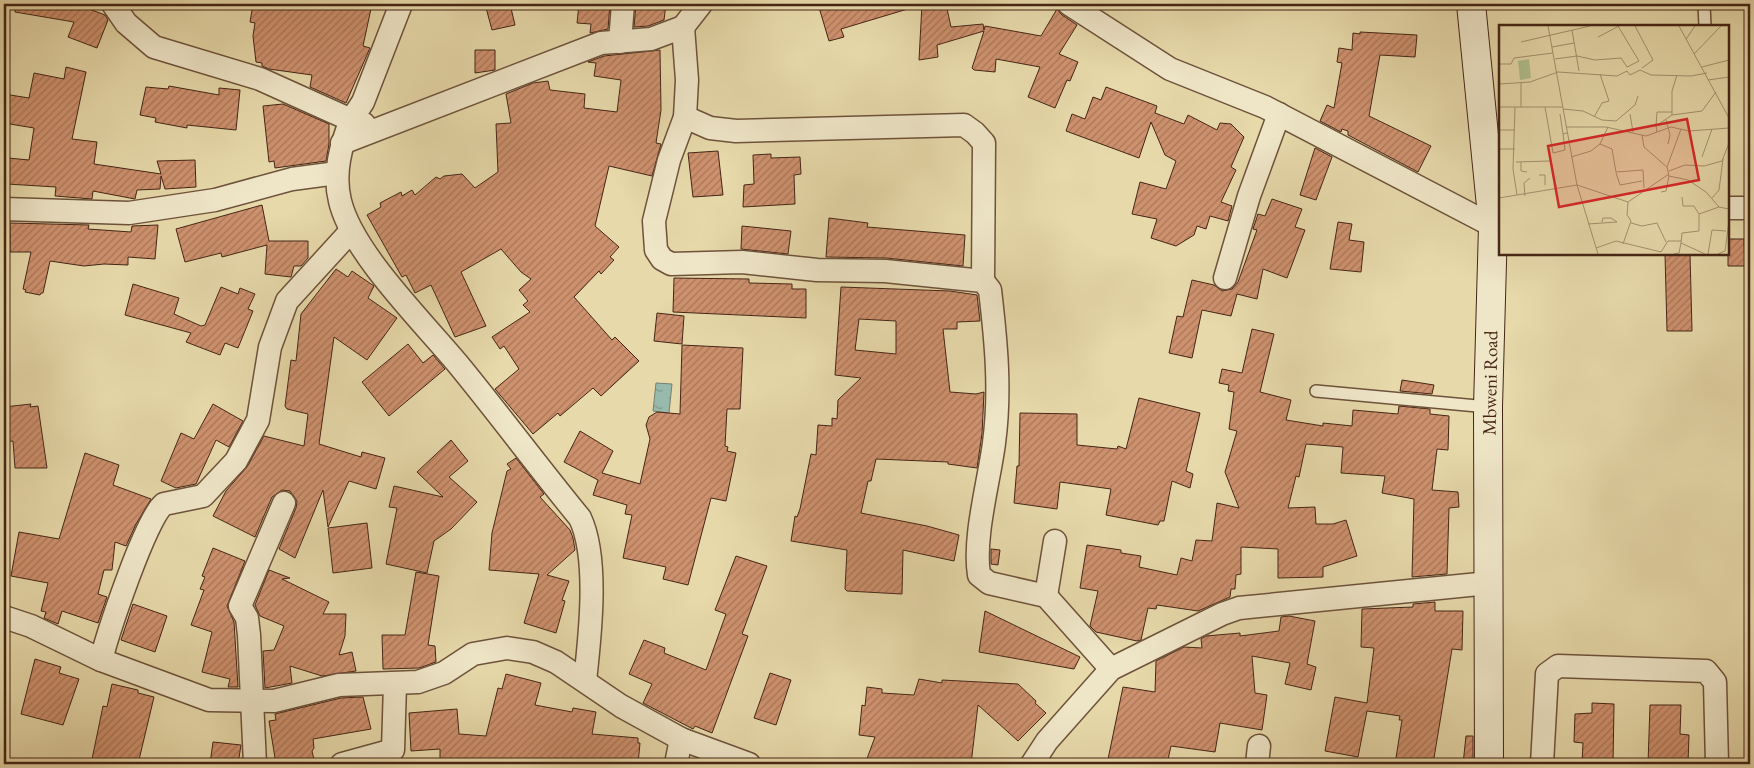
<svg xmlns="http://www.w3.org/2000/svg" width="1754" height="768" font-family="'EB Garamond',serif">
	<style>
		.water { fill: url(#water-ripples); stroke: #767e70 }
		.building { fill: url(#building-hatch); stroke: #452516; fill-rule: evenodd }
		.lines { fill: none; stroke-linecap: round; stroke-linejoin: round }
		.lane-casing { stroke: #6e523b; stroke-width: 14 }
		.street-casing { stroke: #6e523b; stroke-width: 25 }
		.secondary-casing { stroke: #452516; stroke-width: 30 }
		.lane { stroke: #efe6c8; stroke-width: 11 }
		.street { stroke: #efe6c8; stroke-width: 22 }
		.secondary { stroke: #efe6c8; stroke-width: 28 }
		.labels { text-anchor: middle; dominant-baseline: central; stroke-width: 5; stroke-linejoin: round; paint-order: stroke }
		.street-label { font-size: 19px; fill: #452516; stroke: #efe6c8 }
		.inset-road { fill: none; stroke: #a6916f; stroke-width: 1 }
		.view { fill: #d62828; fill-opacity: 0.15; stroke: #d62828; stroke-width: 2.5 }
		.inset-edge { fill: none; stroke: #452516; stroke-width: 2.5 }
	</style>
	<defs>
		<pattern id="water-ripples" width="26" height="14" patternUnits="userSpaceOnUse" patternTransform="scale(1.25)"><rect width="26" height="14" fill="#97baac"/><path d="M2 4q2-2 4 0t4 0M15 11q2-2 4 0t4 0" fill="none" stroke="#7d978b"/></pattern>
		<pattern id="building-hatch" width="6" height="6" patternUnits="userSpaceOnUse" patternTransform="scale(1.25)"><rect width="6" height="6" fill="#ce916e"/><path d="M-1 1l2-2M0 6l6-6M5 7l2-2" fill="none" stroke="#a97659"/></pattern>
	</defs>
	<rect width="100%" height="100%" fill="#e7d9aa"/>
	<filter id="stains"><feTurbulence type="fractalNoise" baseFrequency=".004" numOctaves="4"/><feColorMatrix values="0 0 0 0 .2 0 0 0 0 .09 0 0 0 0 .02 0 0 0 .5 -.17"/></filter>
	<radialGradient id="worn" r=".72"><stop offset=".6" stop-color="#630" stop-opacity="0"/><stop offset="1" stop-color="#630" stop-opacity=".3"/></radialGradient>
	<path class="water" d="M656,383L672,384L669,413L653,411Z"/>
	<g class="building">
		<path d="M16,4H76L105,15L108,20L97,48L68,37L74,22L15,12Z"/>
		<path d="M253,4H372L363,46L370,48L346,103L310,87L312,75L269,69L262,66V63L256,62L253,36L255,23L250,22Z"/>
		<path d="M485,4H510L515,25L492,30Z"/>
		<path d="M579,4H610L608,29L590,33L591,24L577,23Z"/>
		<path d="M636,4H666L664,20L648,26L634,27Z"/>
		<path d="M818,4H911V8L841,29L844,37L829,41Z"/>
		<path d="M922,4H946L951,27L983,24L984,30L985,26L1041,36L1057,9L1062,15L1077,25L1059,54L1078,62L1070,81L1067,80L1055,108L1028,97L1040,67L996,59L995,72L974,70L972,68L984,31L937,45L938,57L919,60Z"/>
		<path d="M1360,32L1417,35L1415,57L1380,55L1369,116L1431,146L1418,172L1348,135V131L1342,129L1341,132L1320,121L1327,105L1334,108L1342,63L1337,62L1339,48L1352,50L1353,33L1360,34Z"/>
		<path d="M475,50H495V70L475,73Z"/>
		<path d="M660,50L661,110L656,143L661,144L652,176L609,166L595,226L619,247L610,257L614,260L601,274L599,271L574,297L612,340L615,337L639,361L601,396L593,388L560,416L558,413L533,434L495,389L519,369L504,346L500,349L492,337L530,312L523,305L528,301L519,290L531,279L521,272L501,249L461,272L486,326L455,337L431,285L415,293L406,275L402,277L367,215L381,207L380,203L401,192L402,196L412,190L415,195L436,177L440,179L444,176L462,174L475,188L498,172L496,124L511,123L506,94L533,83L548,81L550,90L585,94L584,108L617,112L621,80L594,76L596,63L588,62L604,56Z"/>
		<path d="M66,67L86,72L72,139L97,142L94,164L161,174L157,161L195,160L196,187L165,189L161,176L160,189L137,190L135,199L93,191L92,199L55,196L56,187L7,184L8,158L29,160L34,128L4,123V94L29,98L34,73L64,79Z"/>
		<path d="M169,86L219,95V88L240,90L236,130L187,125V128L155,122L156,118L140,115L146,87L168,89Z"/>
		<path d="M1106,87L1157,106L1155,113L1184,124L1188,115L1217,130L1220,123L1231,124L1244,137L1231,167L1236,170L1221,202L1232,206L1228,221L1210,216L1206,229L1197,226L1194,235L1176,246L1151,238L1157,219L1132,214L1140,182L1166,189L1176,161L1165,155L1151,122L1139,158L1066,131L1072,114L1085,119L1093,97L1101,100Z"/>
		<path d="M283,104L329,124V144L326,161L275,168L274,161L269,162L263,106Z"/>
		<path d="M1315,148L1332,157L1316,200L1300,195Z"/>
		<path d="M718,151L723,195L693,197L688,153Z"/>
		<path d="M771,154V158L800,157L801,174L794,175L795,204L743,207L744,185L754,184L753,155Z"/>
		<path d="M1272,199L1302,209L1295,227L1305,230L1287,278L1263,269L1257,299L1237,294L1231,316L1202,310L1192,358L1169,353L1177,316L1183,317L1192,280L1214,285L1222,291L1232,289L1238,282L1257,230L1253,229L1258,214L1265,216Z"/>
		<path d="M262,205L269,241H308V258L301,266H294L291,277L265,274L267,245L222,257L221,253L185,262L176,229Z"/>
		<path d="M829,218L868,223L867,227L965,235L963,266L886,258L826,257Z"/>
		<path d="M1338,222L1352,224L1349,240L1364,242L1361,272L1330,269Z"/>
		<path d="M10,223L89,225L88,229L131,232L132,226L158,225L155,259L128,257V265L104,264L84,266L50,261L43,293H41L40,295L25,292L26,290L23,289L31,252H10Z"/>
		<path d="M742,226L791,231L788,254L741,249Z"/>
		<path d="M1728,239H1744L1745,266H1728Z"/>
		<path d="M1665,254H1690L1692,331H1667Z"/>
		<path d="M336,269L348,277L352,271L374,286L368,298L397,318L367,360L334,337L319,444L361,457L362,452L385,458L376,489L349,481L328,527L323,490L295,558L279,549L296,508L297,501L290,491L282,490L272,497L255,537L213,516L226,491L247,467L264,436L304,446L308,414L287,409L285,406L291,360L296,361L301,314Z"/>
		<path d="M674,278L749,279V283L792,284V289H806V318L673,312Z"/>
		<path d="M133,284L179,298L174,314L201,326L205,325L221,287L238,294L240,288L255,294L248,309L253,311L238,348L225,343L220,355L186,342L191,333L125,315Z"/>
		<path d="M841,287L950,291L977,295L980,321L957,322V329H943L950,392L976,394L984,392L982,434L977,468L948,464V462L876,459L871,481H868L861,513L927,526L959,535L954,561L903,550L902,594L847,591L845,589L847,550L791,541L795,516L797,517L800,509L811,454L816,455L818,425L832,426V418L837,419L838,400L861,378L835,375ZM859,319L896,321V354L855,350Z"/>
		<path d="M657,313L684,316L682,344L654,341Z"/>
		<path d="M1252,329L1274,334L1260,392L1291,400L1286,420L1323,426V423L1352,426L1353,410L1398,414L1399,406L1430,409V414L1449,416L1448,450L1437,449L1432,490L1458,492L1459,507L1449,508L1447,574L1412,577L1414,499L1382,493L1385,476L1341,473L1343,447L1306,444L1299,477L1296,476L1288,508L1315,507L1316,524H1333L1346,520L1357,556L1323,567V577L1278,578V549L1241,547V574L1236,575L1235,589H1231L1230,597L1198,611L1157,605L1156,609L1148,608L1141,640L1137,641L1096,632L1090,626L1098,591L1080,588L1087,545L1121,550V553L1141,556L1139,567L1177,575L1181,558L1192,561L1196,540L1212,541L1217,503L1239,508L1225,472L1237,431L1229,429L1234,392L1228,391L1229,385L1219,383L1222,369L1242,373Z"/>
		<path d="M408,344L423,363L433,355L445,369L389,416L362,382Z"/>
		<path d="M682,345L743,348L740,409H727L725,446L728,447L727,451L736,453L726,501L711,498L688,585L663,579L666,567L623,558L632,515L625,514L627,505L593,495L598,480L564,462L580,431L613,451L602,473L640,484L650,439L646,425L649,417L657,412L680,414Z"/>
		<path d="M1402,380L1434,385L1432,394L1400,391Z"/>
		<path d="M1139,398L1200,413L1186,471L1193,474L1190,488L1172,481L1164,521H1160L1158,525L1106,515L1111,489L1060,482L1057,509L1014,503L1017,466H1019L1020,413L1077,414V445L1117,449L1118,446L1126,449Z"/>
		<path d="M31,404L30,407L38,406L47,468H15L13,441L4,442V407Z"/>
		<path d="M213,404L243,421L229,447L216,440L196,484L176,488L161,481L181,433L194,439Z"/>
		<path d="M451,440L468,461L449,477L477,502L451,529L434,541L427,573L386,564L397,508L389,507L394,486L443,497L417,472Z"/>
		<path d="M85,453L119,465L113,485L151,499L136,524L126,546L115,542L112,570H104L98,594L107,597L98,623L62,611L58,624L44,618L46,612L41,611L48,583L11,576L19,532L59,539Z"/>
		<path d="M516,458L544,494L540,497L570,530L573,538L575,550L547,575L569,581L562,600L565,601L556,633L524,623L539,574L489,570L492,533L507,471L511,469L507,464Z"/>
		<path d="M367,523L372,568L333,573L328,528Z"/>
		<path d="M213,548L245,561L227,606L234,622L238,687H228L230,679L202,672L212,632L191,625L204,590L200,589L205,577L202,576Z"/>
		<path d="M991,549L1000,550L998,565L991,564Z"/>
		<path d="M736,556L767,566L742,634L748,636L712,733L695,726L693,729L643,703L652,684L629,674L644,640L665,648L664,653L706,670L726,614L715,610Z"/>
		<path d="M269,570L290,578L282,579L329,602L323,614H346L345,636L339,655L352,652L356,671L322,676L290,666L292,683L265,688L263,651L274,650L284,626L260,616L255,605Z"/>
		<path d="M416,572L439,576L428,645L435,646L436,662L419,668L383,669L382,635H405Z"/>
		<path d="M1435,602V611H1463L1462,650L1452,649L1433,764H1395L1402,720H1399L1400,716L1367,711L1358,757L1325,751L1335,697L1367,703L1374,648L1361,647L1362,609L1413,607V604Z"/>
		<path d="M133,604L167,616L155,652L121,640Z"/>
		<path d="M985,611L1080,657L1074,669L979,652Z"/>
		<path d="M1289,616L1315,621L1307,664L1316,667L1311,690L1285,684L1290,663L1252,656L1255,693L1267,695L1262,730L1220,723L1215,752L1171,746L1167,764H1107L1123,687L1155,692L1156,661L1184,647L1202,648L1201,639L1206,636L1240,633V636L1279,631L1281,617Z"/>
		<path d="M35,659L61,667L59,673L79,679L63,725L21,714Z"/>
		<path d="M770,673L791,680L776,725L754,718Z"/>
		<path d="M506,674L541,683L535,705L572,712L573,708L596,712L592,734L638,738V743H640L638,764H440V749L411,751L409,713L457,709L459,734L486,736L498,688L502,689Z"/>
		<path d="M919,679L942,683V680L1018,684L1036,701L1035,703L1046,713L1018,741L978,705L971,764H865L875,737L859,735L862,705L865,706L867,687L882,689V693L914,695Z"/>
		<path d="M112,684L138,690V693L154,697L138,764H91L103,706L107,707Z"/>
		<path d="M363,697L371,729L313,739L314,748L312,751L315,764H276L269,721L276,720L275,714L341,698Z"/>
		<path d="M1592,703L1614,704L1613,764H1582L1583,743L1574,742L1575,714L1592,713Z"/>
		<path d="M1650,705H1681L1680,734L1689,735L1688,763L1648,764Z"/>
		<path d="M1466,736H1473V764H1463Z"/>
		<path d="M213,742L241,745L238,764H210Z"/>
	</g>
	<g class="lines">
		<g class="lane-casing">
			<g id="lane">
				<path d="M1704,4L1705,26"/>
				<path d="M1316,391L1488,407"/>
			</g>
		</g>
		<g class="street-casing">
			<g id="street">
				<path d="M113,4L126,23L154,47L260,79L351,120C341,145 333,173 340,201C352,252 422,321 457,363C499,414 538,467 580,518C599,558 590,636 585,681"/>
				<path d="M1069,4L1170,69L1265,107L1493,226L1500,225"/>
				<path d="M683,27L687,80L685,117L669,160L654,221L656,250L662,259L671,264L742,262L817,270L885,271L983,281L990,290C996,341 1001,391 994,443C989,482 973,537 979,575L989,583L1046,596L1111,669"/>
				<path d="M620,42L623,4"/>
				<path d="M685,117L710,128L736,131L964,125L975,133L984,143L983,281"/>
				<path d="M364,124L351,120L363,102L401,4"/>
				<path d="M342,143L601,43L651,39L683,27L701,4"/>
				<path d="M1728,208H1750"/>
				<path d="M4,209L129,213L215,200L292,179L337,173"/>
				<path d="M1225,278L1249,196L1279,114"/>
				<path d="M1046,596L1055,541"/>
				<path d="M4,617L31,626L101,660L209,700L274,701L339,685L418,682L444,673L473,654L507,648L533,652L556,662L621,706L681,739L749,764"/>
				<path d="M101,660C108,633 146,517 164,504L203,496L236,461L258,420L270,347L287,301L351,231"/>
				<path d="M255,764L249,635L247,618L240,606L284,503"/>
				<path d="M342,764L393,750L395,684"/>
				<path d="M676,764L681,739"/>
				<path d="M1032,764L1047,741L1111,669L1222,614L1239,608L1489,583"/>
				<path d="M1257,764L1259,746"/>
				<path d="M1542,764L1547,674L1558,666L1706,671L1715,682L1717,764"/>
			</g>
		</g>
		<g class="secondary-casing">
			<path id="secondary" d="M1471,4L1493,226L1488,407L1489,764"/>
		</g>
		<use href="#lane" class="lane"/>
		<use href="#street" class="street"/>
		<use href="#secondary" class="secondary"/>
	</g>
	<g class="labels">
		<g class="street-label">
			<text transform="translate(1490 383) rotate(-89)">Mbweni Road</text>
		</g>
	</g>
	<g transform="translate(1499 25)">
		<rect width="230" height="230" fill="#e7d9aa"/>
		<path d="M30,34L32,53L21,55L19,36Z" fill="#b1c08c"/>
		<path class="inset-road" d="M49,1L78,160L99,229M119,1L140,36M136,1L154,35L143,43M180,1L230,93M73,5L80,46M99,12L120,1M187,14L196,1M22,17L91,1M53,22L75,18M195,29L222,1M56,34L78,31L96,35L122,33L128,42L140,36M0,39H12L15,33L54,28M203,42L230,35M209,55L230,52M22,57V82M0,59L31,57L59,47L118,51L128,46L131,50L141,45L152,50L192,51L208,48M0,82H64M16,82L14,144L18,170M46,82L54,128L66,125L64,109L68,108M64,84L84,86L103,95L117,96L136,80L139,71M61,89L64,109M131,89L134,107M173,90V66L178,50M95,92L103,78L110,76L101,49M167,95L171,110L169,119M157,101L158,87H173M67,102H107L147,111L172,102L190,106L230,103M0,105H16M158,107L157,101L173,90L203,86L217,67M143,110L145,122L168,142L170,151L189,155L207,167L220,182M101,119L113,124L117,147L144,145L145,163M0,124H16M72,132L92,126L101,119L109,102M203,132L213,104M17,137L51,136M22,137V146L28,147M168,142L182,104M170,146L186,140L205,141L223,136L230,118M117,148L121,160L143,156M40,150H46V160M162,167L167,166L170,151M26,171L25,158L31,153M183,172L184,181H195L200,189V206L183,208L182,218L206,229M0,173L78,160L129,177M213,173L220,165L224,134M200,189L220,182L230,184M103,197L104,193H112L118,197M132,198L143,201L158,198L167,217M89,199L118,197M124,219L132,196L128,190L129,177L170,149M97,223L117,216L162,227M162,227L169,216H182M175,229L180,228L182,218M209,229L213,205L227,206M219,229L226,226L230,196"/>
		<path class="view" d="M188,94L200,155L60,182L49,121Z"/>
		<rect width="230" height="230" class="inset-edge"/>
	</g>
	<rect width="1754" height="768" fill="none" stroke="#e7d9aa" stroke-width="20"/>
	<rect x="5" y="5" width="1744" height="758" fill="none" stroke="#452516" stroke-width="2.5"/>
	<rect x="10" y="10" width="1734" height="748" fill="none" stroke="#452516"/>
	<rect width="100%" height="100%" filter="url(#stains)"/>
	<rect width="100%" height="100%" fill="url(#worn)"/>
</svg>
